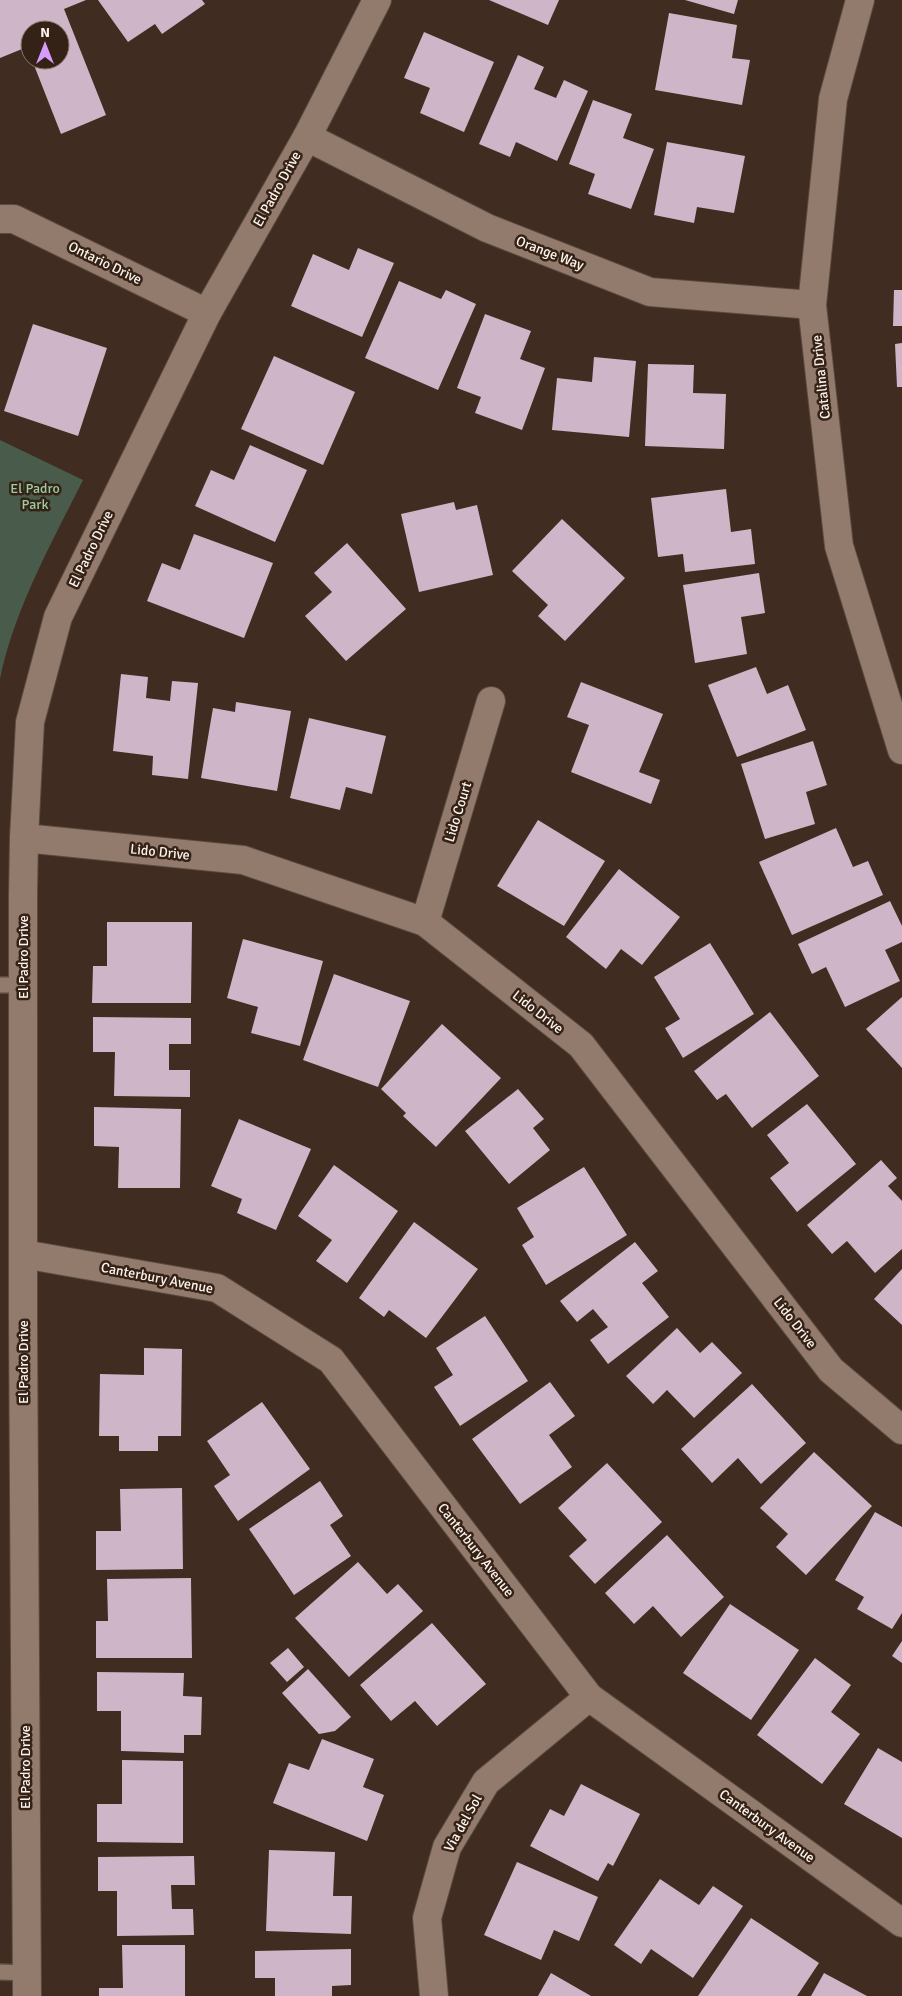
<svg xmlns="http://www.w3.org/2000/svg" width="902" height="1996" font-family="Signika,sans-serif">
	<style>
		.park { fill: #495c4b }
		.building { fill: #ceb6c8 }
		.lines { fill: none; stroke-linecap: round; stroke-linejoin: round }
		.service-casing { stroke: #5a4a3f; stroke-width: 18 }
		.minor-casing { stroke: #5a4a3f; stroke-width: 30 }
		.tertiary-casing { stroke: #5a4a3f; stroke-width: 30 }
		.service { stroke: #927b6c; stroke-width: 15 }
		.minor { stroke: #927b6c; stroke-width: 28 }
		.tertiary { stroke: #927b6c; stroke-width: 28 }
		.labels { text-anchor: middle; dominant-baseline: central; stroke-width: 5; stroke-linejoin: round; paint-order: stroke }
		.street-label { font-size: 14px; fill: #fdf3ec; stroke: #352216 }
		.park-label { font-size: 14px; fill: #9acea1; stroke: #352216 }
	</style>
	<rect width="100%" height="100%" fill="#402c20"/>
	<path class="park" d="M0,440L83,480C52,542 14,610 0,679Z"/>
	<g class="building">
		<path d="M0,0H86L64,9L106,115L61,134L32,60H60V30H30V55L27,47L0,58Z"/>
		<path d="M98,0H202L205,4L162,34L155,24L128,42Z"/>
		<path d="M489,0H559L548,25Z"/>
		<path d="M685,0H738L734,14Z"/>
		<path d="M669,13L737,25L732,58L750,60L742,105L655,90Z"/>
		<path d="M424,32L494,62L464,132L420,113L430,88L404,78Z"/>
		<path d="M518,55L544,67L534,89L556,98L564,80L588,91L557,161L516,142L510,157L479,144Z"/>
		<path d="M593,100L632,114L623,138L654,149L631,209L588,194L595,174L569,164Z"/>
		<path d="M667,142L745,156L734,213L697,207L694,223L654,215Z"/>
		<path d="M358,248L394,263L362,337L291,306L313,254L349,270Z"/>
		<path d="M399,281L441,299L446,290L476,304L438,390L365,358Z"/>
		<path d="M894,290H902V326H893Z"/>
		<path d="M485,314L531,331L520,359L545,368L522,430L475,413L481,397L457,388Z"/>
		<path d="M33,324L107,348L78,436L4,411Z"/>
		<path d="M902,343V387H897L895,344Z"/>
		<path d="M274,356L355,392L323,465L241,429Z"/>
		<path d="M594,357L636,361L629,437L552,430L557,378L592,382Z"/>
		<path d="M648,364L694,365L693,393L726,394L724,449L645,446Z"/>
		<path d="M250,445L307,470L275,542L195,506L211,470L234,480Z"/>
		<path d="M726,489L731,532L751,529L755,564L685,572L683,554L658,557L651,498Z"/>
		<path d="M454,502L456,510L477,505L493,575L419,592L401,514Z"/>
		<path d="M562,519L625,578L565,641L538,616L548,605L512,571Z"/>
		<path d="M194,534L273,563L244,638L147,601L162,563L180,570Z"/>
		<path d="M347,543L406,609L346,661L305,616L332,592L314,573Z"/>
		<path d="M759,573L765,613L741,617L747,654L695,663L683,585Z"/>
		<path d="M756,667L767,694L788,685L806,730L737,757L708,685Z"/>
		<path d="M121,674L148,677L146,698L170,701L172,681L198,683L188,779L152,775L153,756L113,751Z"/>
		<path d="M581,682L663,714L639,772L660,780L651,804L571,772L589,725L567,717Z"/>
		<path d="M236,702L291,711L277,791L201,778L213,708L235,712Z"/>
		<path d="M309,718L386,736L372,794L346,787L340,810L290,798Z"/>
		<path d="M813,741L827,785L806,792L815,824L765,839L741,764Z"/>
		<path d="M538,820L605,861L564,926L497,886Z"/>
		<path d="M836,828L853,867L868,861L883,895L792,935L759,862Z"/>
		<path d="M619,869L680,917L642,965L621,949L606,969L566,937Z"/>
		<path d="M890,901L902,926V942L885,950L900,981L845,1007L826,967L812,974L798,944Z"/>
		<path d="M107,922H192L191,1003H92L93,966H107Z"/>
		<path d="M243,939L323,961L300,1046L251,1033L258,1007L227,998Z"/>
		<path d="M710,943L754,1014L683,1058L665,1028L680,1019L654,977Z"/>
		<path d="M334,974L410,1001L378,1087L303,1060Z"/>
		<path d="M902,997V1068L866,1029Z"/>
		<path d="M770,1012L819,1076L752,1128L726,1094L717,1100L694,1071Z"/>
		<path d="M93,1017L191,1018V1044H169V1070H190V1097L114,1096L115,1052H93Z"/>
		<path d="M442,1024L501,1078L436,1147L403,1116L406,1113L381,1089Z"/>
		<path d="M518,1089L544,1119L533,1128L550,1150L509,1184L465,1131Z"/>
		<path d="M807,1104L856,1164L797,1212L770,1178L789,1163L767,1135Z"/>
		<path d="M94,1107L181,1109L180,1188H118L119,1147L94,1146Z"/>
		<path d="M239,1119L311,1149L276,1230L237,1213L242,1199L211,1186Z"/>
		<path d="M881,1160L897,1178L888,1186L902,1201V1249L875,1273L847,1241L832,1254L807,1225Z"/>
		<path d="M334,1165L398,1211L347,1283L316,1261L332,1240L298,1216Z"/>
		<path d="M584,1167L627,1235L546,1285L522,1245L534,1237L517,1208Z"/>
		<path d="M414,1222L478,1269L426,1338L389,1310L384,1317L359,1298Z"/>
		<path d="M635,1242L658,1271L642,1283L669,1317L608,1364L590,1340L608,1327L593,1309L577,1322L560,1301Z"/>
		<path d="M902,1269V1325L874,1299Z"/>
		<path d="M485,1316L528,1381L460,1426L434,1387L453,1375L436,1348Z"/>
		<path d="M677,1328L700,1353L712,1342L742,1373L694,1418L667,1390L653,1404L626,1376Z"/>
		<path d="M144,1348L182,1349L181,1436H158V1451H119V1436H99L100,1374L144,1375Z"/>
		<path d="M550,1382L575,1416L549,1435L572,1467L520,1504L472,1439Z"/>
		<path d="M752,1384L806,1443L761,1484L738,1458L712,1483L681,1449Z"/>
		<path d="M262,1402L310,1469L238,1521L214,1486L230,1475L207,1441Z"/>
		<path d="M814,1452L872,1506L806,1575L776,1547L788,1534L760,1508Z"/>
		<path d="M607,1463L662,1522L595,1584L569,1556L587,1540L558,1508Z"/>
		<path d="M320,1481L343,1516L330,1525L351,1556L294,1595L249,1529Z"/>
		<path d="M182,1488L183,1569L96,1570V1531H121L120,1489Z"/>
		<path d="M875,1512L902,1527V1613L892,1629L857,1609L864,1597L835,1580Z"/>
		<path d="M667,1535L724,1597L681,1637L653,1606L634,1624L605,1593Z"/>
		<path d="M358,1562L387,1594L398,1584L423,1611L349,1677L295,1618Z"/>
		<path d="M191,1578L192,1658H96V1621H108L107,1579Z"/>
		<path d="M730,1604L799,1650L751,1720L683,1673Z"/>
		<path d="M432,1623L486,1684L437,1726L415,1701L391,1721L360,1685Z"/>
		<path d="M902,1641V1663L892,1656Z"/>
		<path d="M288,1648L304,1667L287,1682L270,1663Z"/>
		<path d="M815,1658L851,1685L831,1712L860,1734L822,1784L757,1735Z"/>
		<path d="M308,1669L351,1717L335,1731L319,1734L282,1693Z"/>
		<path d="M97,1672L184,1673L183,1696L202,1697L201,1735H184V1753L121,1751V1711H97Z"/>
		<path d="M322,1739L374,1759L363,1787L384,1795L367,1841L273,1803L289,1763L309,1770Z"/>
		<path d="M878,1748L902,1762V1838L844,1804Z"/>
		<path d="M122,1760L183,1761V1843L97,1842V1804H122Z"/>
		<path d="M581,1784L640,1814L613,1866L608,1863L598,1881L530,1846L550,1809L564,1816Z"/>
		<path d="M269,1850L335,1852L333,1896H352L351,1934L266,1931Z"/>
		<path d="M194,1856L195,1885H171L172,1909H193L194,1935L117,1936V1891H98V1857Z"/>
		<path d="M517,1862L598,1897L579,1941L554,1930L541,1960L484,1935Z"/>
		<path d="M660,1879L699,1905L713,1886L743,1906L693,1978L651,1949L641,1964L614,1945Z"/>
		<path d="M751,1918L819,1963L797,1996H698Z"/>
		<path d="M122,1945H185V1996H99V1988H123Z"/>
		<path d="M351,1949V1985L332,1986V1996H275V1978H255V1951Z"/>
		<path d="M551,1973L591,1996H538Z"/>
		<path d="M824,1973L867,1996H811Z"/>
	</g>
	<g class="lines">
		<g class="service-casing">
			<g id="service">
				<path d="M0,985H23"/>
				<path d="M0,1972L27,1973"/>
			</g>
		</g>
		<g class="minor-casing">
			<g id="minor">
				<path d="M860,0L833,99L812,305L839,546L902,750"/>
				<path d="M307,137L487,228L650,292L812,305"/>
				<path d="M0,219H14L207,313"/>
				<path d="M24,838L243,860L425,922L581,1045L831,1370L902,1430"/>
				<path d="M425,922L491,701"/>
				<path d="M23,1254L217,1288L331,1360L589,1697L902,1923"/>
				<path d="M434,1996L427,1918L447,1847L486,1782L589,1697"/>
			</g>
		</g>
		<g class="tertiary-casing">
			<path id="tertiary" d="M27,1996L23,1321V895L24,838L30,722L58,617L207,313L307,137L377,0"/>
		</g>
		<use href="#service" class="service"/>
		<use href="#minor" class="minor"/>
		<use href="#tertiary" class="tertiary"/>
	</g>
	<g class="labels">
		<g class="street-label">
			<text transform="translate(277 189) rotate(-61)">El Padro Drive</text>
			<text transform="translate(550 253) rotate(21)">Orange Way</text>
			<text transform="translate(105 263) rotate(26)">Ontario Drive</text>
			<text transform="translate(821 377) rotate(-96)">Catalina Drive</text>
			<text transform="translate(91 549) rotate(-64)">El Padro Drive</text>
			<text transform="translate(458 812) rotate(-73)">Lido Court</text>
			<text transform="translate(160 852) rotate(6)">Lido Drive</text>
			<text transform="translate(23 957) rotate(-90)">El Padro Drive</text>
			<text transform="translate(538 1012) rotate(38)">Lido Drive</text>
			<text transform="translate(157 1278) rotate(11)">Canterbury Avenue</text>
			<text transform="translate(795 1323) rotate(52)">Lido Drive</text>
			<text transform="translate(23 1362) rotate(-90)">El Padro Drive</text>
			<text transform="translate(476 1550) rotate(52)">Canterbury Avenue</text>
			<text transform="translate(25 1767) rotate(-90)">El Padro Drive</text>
			<text transform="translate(463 1823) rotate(-61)">Via del Sol</text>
			<text transform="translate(767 1826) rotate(36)">Canterbury Avenue</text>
		</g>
		<g class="park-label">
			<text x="35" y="488">El Padro<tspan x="35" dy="16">Park</tspan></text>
		</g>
	</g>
	<g transform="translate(45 45)"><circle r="24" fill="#352216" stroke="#85766c"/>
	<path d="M0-4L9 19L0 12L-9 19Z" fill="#d79bf9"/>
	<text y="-8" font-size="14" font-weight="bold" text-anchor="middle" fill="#fdf3ec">N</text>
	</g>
</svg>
